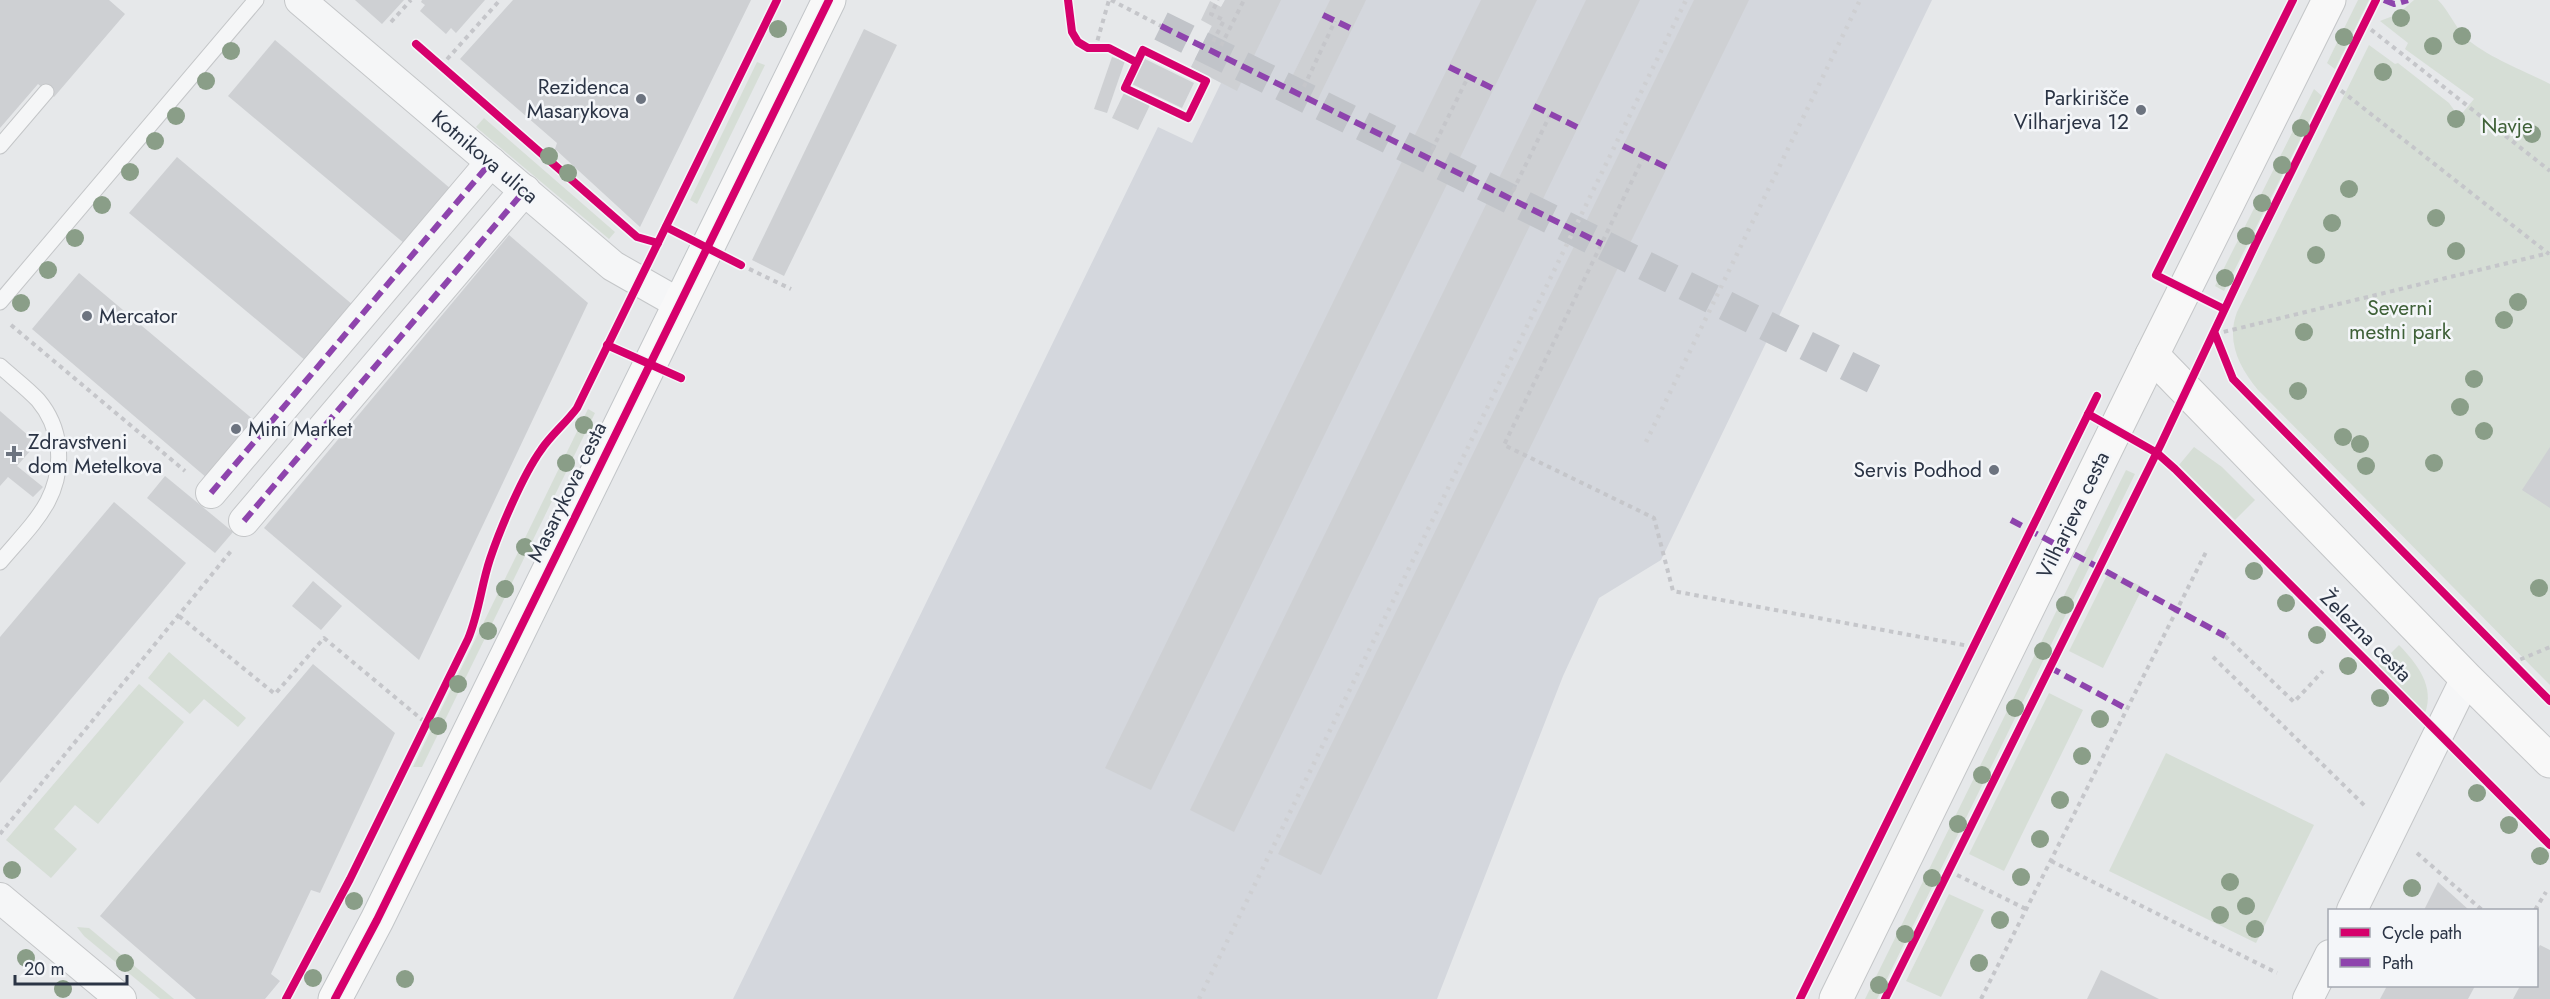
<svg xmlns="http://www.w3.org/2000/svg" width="2550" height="999" font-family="Jost,sans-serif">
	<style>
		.built { fill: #d4d7dd }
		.green { fill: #d6ded6 }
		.building { fill: #ced0d3 }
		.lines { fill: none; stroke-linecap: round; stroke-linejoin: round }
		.street-tunnel { stroke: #c1c4c9; stroke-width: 30; stroke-dasharray: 30 15; stroke-linecap: butt }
		.lane-casing { stroke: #c4c6c8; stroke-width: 17 }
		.street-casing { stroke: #c4c6c8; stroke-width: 32 }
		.secondary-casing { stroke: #c4c6c8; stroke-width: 35 }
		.primary-casing { stroke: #c2c5c8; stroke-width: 35 }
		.path { stroke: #c5c6ca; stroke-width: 4; stroke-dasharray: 4.5 4.5; stroke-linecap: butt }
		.lane { stroke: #f5f6f7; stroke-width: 15 }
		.street { stroke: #f5f6f7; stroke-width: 30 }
		.secondary { stroke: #f8f8f8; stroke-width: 33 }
		.primary { stroke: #f8f8f8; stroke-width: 33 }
		.rail { stroke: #cecfd2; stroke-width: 4.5; stroke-dasharray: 3 6; stroke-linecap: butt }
		.quiet { stroke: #8e44ad; stroke-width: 6; stroke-dasharray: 12 6; stroke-linecap: butt }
		.cycleway-casing { stroke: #f4f6f9; stroke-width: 11 }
		.cycleway { stroke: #d6006c; stroke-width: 8 }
		.tree { fill: #8a9e88 }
		.poi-dot { fill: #6c737f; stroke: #f4f6f9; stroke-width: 2 }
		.labels { text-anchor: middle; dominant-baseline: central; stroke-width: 5; stroke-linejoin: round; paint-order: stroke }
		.poi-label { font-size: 21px; fill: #2b3445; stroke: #f4f6f9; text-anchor: end }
		.park-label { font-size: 21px; fill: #3f6138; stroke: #f4f6f9 }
		.street-label { font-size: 21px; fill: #2b3445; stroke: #f4f6f9 }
	</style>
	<rect width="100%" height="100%" fill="#e6e8ea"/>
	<path class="built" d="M1225,0H1932L1661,560L1599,598L1563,676L1437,999H733L1158,127L1192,143L1221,83L1191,67Z"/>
	<g class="green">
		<path d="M2358,0H2369L2335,69L2327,63Z"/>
		<path d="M2414,0H2438C2449,11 2455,27 2466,38C2487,57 2525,71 2550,84V685L2258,390C2239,367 2226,341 2237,312L2369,45L2395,64L2398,63L2449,103L2459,117L2474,99L2405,49L2408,43L2380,21L2398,14Z"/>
		<path d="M757,62L765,65L697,204L690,200Z"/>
		<path d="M2314,89L2322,96L2224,291L2215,286Z"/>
		<path d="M484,118L615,232L609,239L476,127Z"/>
		<path d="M588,409L595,413L422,767H413Z"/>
		<path d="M2194,447L2222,467L2255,500L2235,520L2179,465Z"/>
		<path d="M2126,470L2135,474L1877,999H1865Z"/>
		<path d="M2109,571L2143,587L2103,668L2069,651Z"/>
		<path d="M2399,645C2417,664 2435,686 2425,713L2378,666Z"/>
		<path d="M169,652L246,718L238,727L204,699L190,714L148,678Z"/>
		<path d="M139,684L184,722L98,824L75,805L54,829L77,849L51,878L6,840Z"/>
		<path d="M2049,693L2083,710L2004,871L1969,854Z"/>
		<path d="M2166,753L2314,825L2256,943L2109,871Z"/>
		<path d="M1949,894L1984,910L1941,997L1906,981Z"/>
		<path d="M77,927L89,928L174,999H160L84,936Z"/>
	</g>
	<g class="building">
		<path d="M0,0H109L125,14L54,97L38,84L0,128Z"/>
		<path d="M355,0H404L382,24Z"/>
		<path d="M422,0H485L456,33L451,28L446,34L420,11L425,5L421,2Z"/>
		<path d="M513,0H751L640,227L555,149L557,143L460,59Z"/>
		<path d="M1225,0H1281L1237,91L1191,67L1212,26L1201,20L1210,1L1221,7Z"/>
		<path d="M1330,0H1366L1317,101L1287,87Z"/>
		<path d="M1481,0H1537L1151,790L1105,768Z"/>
		<path d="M1586,0H1640L1234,832L1190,810Z"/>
		<path d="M1694,0H1749L1321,875L1278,854Z"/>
		<path d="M864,29L897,45L784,276L752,260Z"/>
		<path d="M275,40L451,189L405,244L228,96Z"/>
		<path d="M1112,57L1125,61L1107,113L1094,109Z"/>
		<path d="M1145,59L1194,83L1182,108L1132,84Z"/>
		<path d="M1124,93L1150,105L1138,130L1112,118Z"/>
		<path d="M177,157L353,305L306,361L129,213Z"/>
		<path d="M509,235L588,303L419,660L264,528Z"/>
		<path d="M79,273L255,421L207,478L32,329Z"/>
		<path d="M0,411L37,443L17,466L43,487L33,497L8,477L0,486Z"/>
		<path d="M2550,447V508L2522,490Z"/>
		<path d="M165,476L233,532L215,553L147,498Z"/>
		<path d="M114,502L186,563L0,783V637Z"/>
		<path d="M313,581L342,606L321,630L292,606Z"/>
		<path d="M313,664L395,733L320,893L311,890L271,974L280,981L265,999H196L100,916Z"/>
		<path d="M2438,882L2469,910H2424Z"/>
		<path d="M2540,945L2550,950V999H2513L2520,986H2536V952Z"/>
		<path d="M2101,970L2159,999H2087Z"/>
		<path d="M2387,986H2475L2468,999H2380Z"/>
	</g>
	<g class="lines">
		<path class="street-tunnel" d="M1161,26L1880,382"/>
		<g class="lane-casing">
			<g id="lane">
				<path d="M0,146L46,92"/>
				<path d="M0,302L256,0"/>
				<path d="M0,366C12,377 27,388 38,400C49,413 56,429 58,446C64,498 31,525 0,562"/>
			</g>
		</g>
		<g class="street-casing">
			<g id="street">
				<path d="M300,0L613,266L678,303"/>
				<path d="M211,493L491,162"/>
				<path d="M244,521L525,190"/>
				<path d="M0,898L121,999"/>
				<path d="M2352,910L2466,678"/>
				<path d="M2308,999L2330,955"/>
			</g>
		</g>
		<g class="secondary-casing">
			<g id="secondary">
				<path d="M2152,355L2466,678L2550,761"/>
				<path d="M1836,999L2152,355L2329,0"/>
			</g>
		</g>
		<g class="primary-casing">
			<path id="primary" d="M335,999L377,920L829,0"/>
		</g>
		<g class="path">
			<path d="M1111,0L1161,26"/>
			<path d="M391,22L411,0"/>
			<path d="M2364,24L2550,171"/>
			<path d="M1095,49L1109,0"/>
			<path d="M1209,50L1224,20L1211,14L1218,0"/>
			<path d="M1217,54L1244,0"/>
			<path d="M441,66L500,0"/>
			<path d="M2334,85L2549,254"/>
			<path d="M1300,95L1335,21"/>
			<path d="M1644,156L1504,445L1654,518L1673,591L1969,646"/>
			<path d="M1428,158L1468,77"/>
			<path d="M1509,199L1550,115"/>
			<path d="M741,265L791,289"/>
			<path d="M11,325L185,471"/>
			<path d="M2215,334L2549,253"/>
			<path d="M179,616L275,694L324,638L426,723"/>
			<path d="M2225,636L2294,702L2323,671"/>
			<path d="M2213,657L2365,806"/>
			<path d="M2512,663L2550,647"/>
			<path d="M0,834L231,551"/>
			<path d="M2417,853L2482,910"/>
			<path d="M2051,861L2277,973"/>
			<path d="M1949,871L2026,909"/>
			<path d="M2535,910L2546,892"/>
			<path d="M1886,998L1888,999"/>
			<path d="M1981,999L2206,552"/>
		</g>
		<use href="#lane" class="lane"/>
		<use href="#street" class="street"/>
		<use href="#secondary" class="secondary"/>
		<use href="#primary" class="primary"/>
		<g class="rail">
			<path d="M1646,442L1860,0"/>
			<path d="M1199,999L1686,0"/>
		</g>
		<g class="quiet">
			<path d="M2384,0L2394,4L2408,0"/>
			<path d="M1323,15L1352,29"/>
			<path d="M1161,26L1602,244"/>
			<path d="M1449,67L1494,89"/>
			<path d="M1534,106L1579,128"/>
			<path d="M1623,146L1668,168"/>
			<path d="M211,493L491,162"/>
			<path d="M2011,520L2225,636"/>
			<path d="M244,521L525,190"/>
			<path d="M2049,667L2127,709"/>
		</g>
		<g class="cycleway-casing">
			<g id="cycleway">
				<path d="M1068,0L1072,32L1078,42L1088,48H1109L1136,62"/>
				<path d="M416,44L637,237L658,243"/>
				<path d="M1143,50L1206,81L1188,118L1125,88Z"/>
				<path d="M666,227L741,265"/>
				<path d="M2224,309L2156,275L2293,0"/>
				<path d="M2215,334L2233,379L2550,701"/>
				<path d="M607,345L681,378"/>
				<path d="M2088,414L2157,453L2175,469L2550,845"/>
				<path d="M286,999L350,879L468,639C479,613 481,586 490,559C500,529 523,475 541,450C551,435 566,423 577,408L777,0"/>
				<path d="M335,999L377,920L829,0"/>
				<path d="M1800,999L2097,396"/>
				<path d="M1885,999L2161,444L2256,243L2376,0"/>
			</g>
		</g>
		<use href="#cycleway" class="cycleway"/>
	</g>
	<g class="tree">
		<circle cx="2401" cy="18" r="9"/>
		<circle cx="778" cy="29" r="9"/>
		<circle cx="2462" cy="36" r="9"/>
		<circle cx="2344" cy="37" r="9"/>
		<circle cx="2433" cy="46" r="9"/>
		<circle cx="231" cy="51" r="9"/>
		<circle cx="2383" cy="72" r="9"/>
		<circle cx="206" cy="81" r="9"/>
		<circle cx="176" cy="116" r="9"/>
		<circle cx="2456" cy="119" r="9"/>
		<circle cx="2301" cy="128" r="9"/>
		<circle cx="2532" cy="134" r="9"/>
		<circle cx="155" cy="141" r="9"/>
		<circle cx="549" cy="156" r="9"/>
		<circle cx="2282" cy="165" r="9"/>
		<circle cx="130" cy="172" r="9"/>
		<circle cx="568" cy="173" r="9"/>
		<circle cx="2349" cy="189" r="9"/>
		<circle cx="2262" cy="203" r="9"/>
		<circle cx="102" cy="205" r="9"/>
		<circle cx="2436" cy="218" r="9"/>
		<circle cx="2332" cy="223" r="9"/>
		<circle cx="2246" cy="236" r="9"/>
		<circle cx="75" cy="238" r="9"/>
		<circle cx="2456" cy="251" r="9"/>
		<circle cx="2316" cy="255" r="9"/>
		<circle cx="48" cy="270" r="9"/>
		<circle cx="2225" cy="278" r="9"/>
		<circle cx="2518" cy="302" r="9"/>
		<circle cx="21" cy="303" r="9"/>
		<circle cx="2504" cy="320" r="9"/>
		<circle cx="2304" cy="332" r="9"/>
		<circle cx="2474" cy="379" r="9"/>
		<circle cx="2298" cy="391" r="9"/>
		<circle cx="2460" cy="407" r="9"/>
		<circle cx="584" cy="425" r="9"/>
		<circle cx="2484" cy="431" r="9"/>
		<circle cx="2343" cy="437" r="9"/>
		<circle cx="2360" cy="444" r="9"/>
		<circle cx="566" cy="463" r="9"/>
		<circle cx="2434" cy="463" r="9"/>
		<circle cx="2366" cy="466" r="9"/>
		<circle cx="525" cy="547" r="9"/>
		<circle cx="2254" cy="571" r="9"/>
		<circle cx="2539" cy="588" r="9"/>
		<circle cx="505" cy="589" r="9"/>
		<circle cx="2286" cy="603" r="9"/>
		<circle cx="2065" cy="605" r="9"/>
		<circle cx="488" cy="631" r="9"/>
		<circle cx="2317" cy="635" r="9"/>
		<circle cx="2043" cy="651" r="9"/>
		<circle cx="2348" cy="666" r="9"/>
		<circle cx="458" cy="684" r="9"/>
		<circle cx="2380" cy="698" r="9"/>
		<circle cx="2015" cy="708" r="9"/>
		<circle cx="2100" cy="719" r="9"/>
		<circle cx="438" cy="726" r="9"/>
		<circle cx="2082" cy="756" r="9"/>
		<circle cx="1982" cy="775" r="9"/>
		<circle cx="2477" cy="793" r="9"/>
		<circle cx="2060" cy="800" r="9"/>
		<circle cx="1958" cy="824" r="9"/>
		<circle cx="2509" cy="825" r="9"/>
		<circle cx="2040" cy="839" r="9"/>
		<circle cx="2540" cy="856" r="9"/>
		<circle cx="12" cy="870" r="9"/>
		<circle cx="2021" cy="877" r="9"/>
		<circle cx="1932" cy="878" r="9"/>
		<circle cx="2230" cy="882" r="9"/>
		<circle cx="2412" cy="888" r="9"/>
		<circle cx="354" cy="901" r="9"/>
		<circle cx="2246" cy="906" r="9"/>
		<circle cx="2220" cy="915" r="9"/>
		<circle cx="2000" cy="920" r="9"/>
		<circle cx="2255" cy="929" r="9"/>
		<circle cx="1905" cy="934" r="9"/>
		<circle cx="26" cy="958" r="9"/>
		<circle cx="125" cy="963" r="9"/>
		<circle cx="1979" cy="963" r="9"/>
		<circle cx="313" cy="978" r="9"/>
		<circle cx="405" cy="979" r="9"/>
		<circle cx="1879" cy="985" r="9"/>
		<circle cx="63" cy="989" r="9"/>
	</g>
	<g class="poi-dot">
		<circle cx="641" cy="99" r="6"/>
		<circle cx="2141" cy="110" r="6"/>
		<circle cx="87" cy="316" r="6"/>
		<circle cx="236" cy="429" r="6"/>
		<path d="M11 445h6v6h6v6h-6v6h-6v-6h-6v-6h6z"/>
		<circle cx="1994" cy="470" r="6"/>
	</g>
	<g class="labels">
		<g class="poi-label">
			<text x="629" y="87">Rezidenca<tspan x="629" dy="24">Masarykova</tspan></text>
			<text x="2129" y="98">Parkirišče<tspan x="2129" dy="24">Vilharjeva 12</tspan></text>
			<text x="99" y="316" text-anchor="start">Mercator</text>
			<text x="248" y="429" text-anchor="start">Mini Market</text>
			<text x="28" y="442" text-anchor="start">Zdravstveni<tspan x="28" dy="24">dom Metelkova</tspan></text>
			<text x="1982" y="470">Servis Podhod</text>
		</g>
		<g class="park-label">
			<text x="2507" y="126">Navje</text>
			<text x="2400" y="308">Severni<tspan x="2400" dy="24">mestni park</tspan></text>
		</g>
		<g class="street-label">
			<text transform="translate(485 157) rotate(40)">Kotnikova ulica</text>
			<text transform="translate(567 492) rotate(-64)">Masarykova cesta</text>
			<text transform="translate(2073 515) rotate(-64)">Vilharjeva cesta</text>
			<text transform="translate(2366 636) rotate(45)">Železna cesta</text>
		</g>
	</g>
	<rect x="2328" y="909" width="210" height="78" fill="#f4f6f9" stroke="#a4a8b1" stroke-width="1.5"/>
	<rect x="2340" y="928" width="30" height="9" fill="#d6006c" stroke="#a4a8b1" stroke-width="1.5"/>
	<text x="2382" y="939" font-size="18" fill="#2b3445">Cycle path</text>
	<rect x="2340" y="958" width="30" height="9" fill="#8e44ad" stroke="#a4a8b1" stroke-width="1.5"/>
	<text x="2382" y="969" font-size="18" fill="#2b3445">Path</text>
	<path d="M15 975v9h112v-9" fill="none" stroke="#2b3445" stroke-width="3"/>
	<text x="24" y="975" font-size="18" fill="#2b3445" stroke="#f4f6f9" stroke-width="4.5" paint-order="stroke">20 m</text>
</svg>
